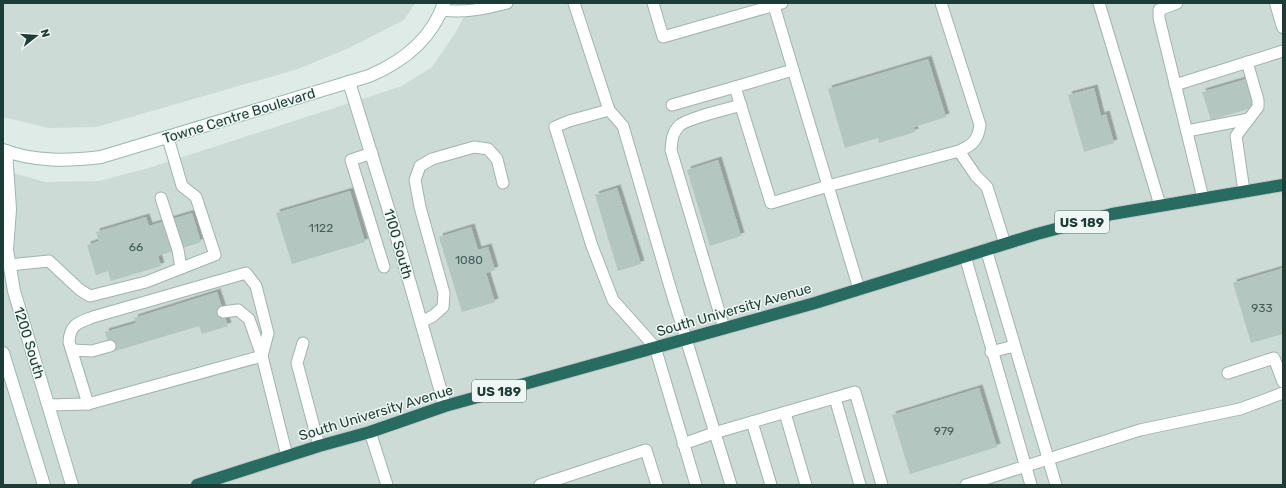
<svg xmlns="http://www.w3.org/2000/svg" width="1286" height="488" font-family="Rubik,sans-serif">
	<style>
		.built { fill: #ccdbd5 }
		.building { fill: #b3c6bf; filter: url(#shadow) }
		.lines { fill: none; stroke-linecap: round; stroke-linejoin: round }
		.lane-casing { stroke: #a1b3ae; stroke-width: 13 }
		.street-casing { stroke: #a1b3ae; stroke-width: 14 }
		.secondary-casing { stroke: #9cb8af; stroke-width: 14 }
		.highway-casing { stroke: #c0c8c7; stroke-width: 14 }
		.lane { stroke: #fff; stroke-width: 11 }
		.street { stroke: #fff; stroke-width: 12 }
		.secondary { stroke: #fff; stroke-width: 12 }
		.highway { stroke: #276b61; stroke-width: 12 }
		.labels { text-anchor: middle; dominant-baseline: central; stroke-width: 3; stroke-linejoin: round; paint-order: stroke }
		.number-label { font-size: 12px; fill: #435e58 }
		.shield { fill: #eef7f3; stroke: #5c746f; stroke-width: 1 }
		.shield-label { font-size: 13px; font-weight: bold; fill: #1e3c36 }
		.street-label { font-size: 14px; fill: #1e3c36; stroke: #eef7f3 }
	</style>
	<defs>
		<filter id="shadow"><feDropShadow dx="3.5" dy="-3.5" stdDeviation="0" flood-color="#0004"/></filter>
	</defs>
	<rect width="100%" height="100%" fill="#deebe6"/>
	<g class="built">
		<path d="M3,3H415L404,20L349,48L298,69L96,127L49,128L3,117Z"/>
		<path d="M471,3H1283V485H3V170L45,182L99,181L149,168L402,86L432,67L456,32Z"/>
	</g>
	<g class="building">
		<path d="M928,59L946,117L914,127L915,132L879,143L878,138L845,148L828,89Z"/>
		<path d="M1246,79L1255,107L1211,120L1202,92Z"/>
		<path d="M1094,88L1101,116L1106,114L1114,143L1084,152L1068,95Z"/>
		<path d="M718,160L741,236L710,246L687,170Z"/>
		<path d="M617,188L641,264L618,271L595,195Z"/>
		<path d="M350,191L365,242L292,264L276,213Z"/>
		<path d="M192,213L201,242L158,256L161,266L111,281L108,271L96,275L87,245L99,241L96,232L146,217L149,226Z"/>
		<path d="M471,227L478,250L488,247L495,270L486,273L495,302L462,312L439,237Z"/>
		<path d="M1283,268V334L1251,343L1233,283Z"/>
		<path d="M217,292L228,326L202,334L199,326L112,352L105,332L136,323L134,318Z"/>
		<path d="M979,388L997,447L910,474L892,415Z"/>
	</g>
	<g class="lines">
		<g class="lane-casing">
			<g id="lane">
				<path d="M574,3L609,110"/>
				<path d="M653,3L663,37L782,3"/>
				<path d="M1099,3L1160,205"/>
				<path d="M1177,3L1159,10V18L1203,198"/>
				<path d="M774,6L859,289"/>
				<path d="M441,10C465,13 484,9 507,3"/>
				<path d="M793,70L735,87L771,203L828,186L959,151C973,145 978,140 980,125L941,3"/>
				<path d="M1175,85L1283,51"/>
				<path d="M672,105L735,87"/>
				<path d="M1187,131L1249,119"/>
				<path d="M959,151L976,176L987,187L1005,244"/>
				<path d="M372,153L351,160L384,267"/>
				<path d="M1244,191L1236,136L1258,107V100L1247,62"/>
				<path d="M161,198L178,250L181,268"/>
				<path d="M986,249L1056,485"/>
				<path d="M965,256L1031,485"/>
				<path d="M9,265L49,261L80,290L90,296L146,282L215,255L196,197L182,186L168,138"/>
				<path d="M223,312L238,310L249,319L262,356"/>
				<path d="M421,322L433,316L443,307L444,293L420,207L415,180L420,166L432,159L474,147L488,149L497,159L503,183"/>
				<path d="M724,328L671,150C672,141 672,133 679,126C687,118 728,109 741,105"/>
				<path d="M303,343L297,363L319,446"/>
				<path d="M72,350L92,351L110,346"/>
				<path d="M991,352L1014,346"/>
				<path d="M1228,373L1274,358L1283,382"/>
				<path d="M835,398L860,485"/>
				<path d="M88,404L69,342C70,324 78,323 93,317L246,273L256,286L268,333L262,356"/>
				<path d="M48,405L88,404L262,356L287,456"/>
				<path d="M785,413L806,485"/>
				<path d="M752,422L771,485"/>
				<path d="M370,432L387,485"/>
				<path d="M683,444L714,433L855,392L882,485"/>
				<path d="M540,485L646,450L657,485"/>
				<path d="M696,485L655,347L613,300L592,246L555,127L569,121L609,110L623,126L670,287L731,485"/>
				<path d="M966,485L1140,430L1240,409L1283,393"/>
			</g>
		</g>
		<g class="street-casing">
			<path id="street" d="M349,82L393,224L445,406"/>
		</g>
		<g class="secondary-casing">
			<g id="secondary">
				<path d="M1276,3L1283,27"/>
				<path d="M3,150C35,162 68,161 101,157L369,76C402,62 432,39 444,3"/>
				<path d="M6,151L10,209L7,250L14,291L72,485"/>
				<path d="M3,353L44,485"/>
			</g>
		</g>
		<g class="highway-casing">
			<path id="highway" d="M197,485L319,446L370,432L445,406L815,303L1037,234L1112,214L1283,185"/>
		</g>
		<use href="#lane" class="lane"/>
		<use href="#street" class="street"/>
		<use href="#secondary" class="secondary"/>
		<use href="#highway" class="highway"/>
	</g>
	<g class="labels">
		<g class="number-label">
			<text x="321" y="228">1122</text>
			<text x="136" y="247">66</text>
			<text x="469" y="260">1080</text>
			<text x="1262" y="308">933</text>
			<text x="944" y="431">979</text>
		</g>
		<g class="shield">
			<rect x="1055" y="211" width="54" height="22" rx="3"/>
			<rect x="472" y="380" width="54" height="22" rx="3"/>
		</g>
		<g class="shield-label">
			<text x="1082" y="222">US 189</text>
			<text x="499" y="391">US 189</text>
		</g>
		<g class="street-label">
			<text transform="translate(239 116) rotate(-17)">Towne Centre Boulevard</text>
			<text transform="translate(398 244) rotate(74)">1100 South</text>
			<text transform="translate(734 310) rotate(-16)">South University Avenue</text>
			<text transform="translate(29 343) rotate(73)">1200 South</text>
			<text transform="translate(376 413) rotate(-17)">South University Avenue</text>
		</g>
	</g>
	<rect width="1286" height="488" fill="none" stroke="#1e3c36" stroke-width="8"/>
	<g transform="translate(36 36) rotate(73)" stroke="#eef7f3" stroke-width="3" paint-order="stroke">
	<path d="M0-3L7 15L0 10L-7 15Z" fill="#1e3c36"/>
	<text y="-6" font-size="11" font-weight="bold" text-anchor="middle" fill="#1e3c36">N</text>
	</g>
</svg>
